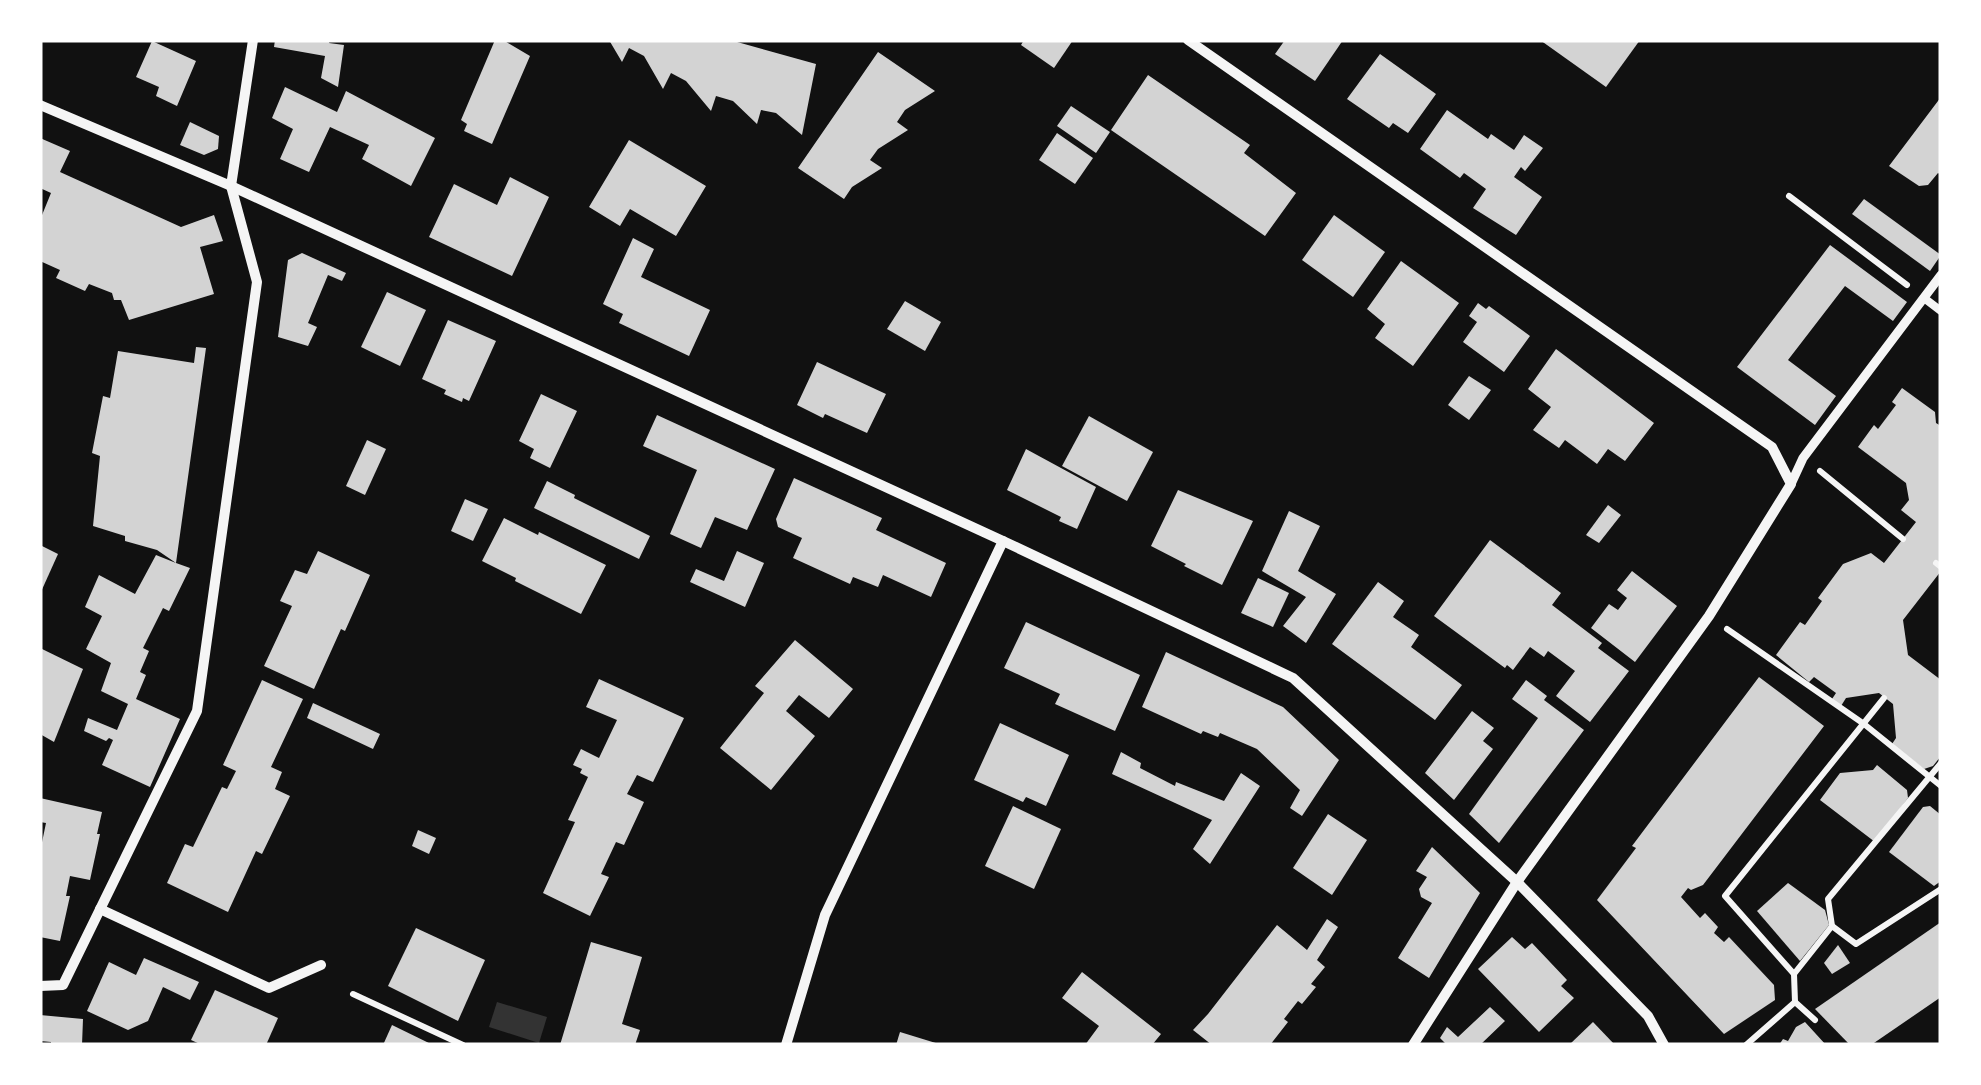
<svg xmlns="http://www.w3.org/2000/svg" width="1981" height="1085" font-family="'Golos Text',sans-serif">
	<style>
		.water { fill: #333 }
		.building { fill: #d3d3d3 }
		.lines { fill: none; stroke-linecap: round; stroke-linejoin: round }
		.path { stroke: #f5f5f5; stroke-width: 6 }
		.service { stroke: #f5f5f5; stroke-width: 8 }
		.pedestrian { stroke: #f5f5f5; stroke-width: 9 }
		.minor { stroke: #f5f5f5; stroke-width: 10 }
	</style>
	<rect width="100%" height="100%" fill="#111"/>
	<path class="water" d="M497,1002L547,1017L539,1043L489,1027Z"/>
	<g class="building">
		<path d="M275,40H330L329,43L344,45L338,87L321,78L325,56L274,47Z"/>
		<path d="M495,40H503L530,56L492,144L464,131L467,124L461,120Z"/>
		<path d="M609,40H730L816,64L802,135L776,113L761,110L757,124L733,101L716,96L711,111L686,81L671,73L663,89L644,56L629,48L622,62Z"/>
		<path d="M1024,40H1073L1054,68L1021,45Z"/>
		<path d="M1285,40H1343L1315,81L1275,54Z"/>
		<path d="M1540,40H1640L1606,87Z"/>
		<path d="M152,41L196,61L177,106L156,96L159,87L136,77Z"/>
		<path d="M878,52L935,91L905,110L897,122L908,130L878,149L870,160L882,168L852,187L844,199L798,168Z"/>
		<path d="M1380,54L1436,94L1408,133L1393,123L1389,128L1347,99Z"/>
		<path d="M1148,75L1250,145L1244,153L1296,193L1265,236L1111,130Z"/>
		<path d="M285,87L337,112L346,91L435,138L411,186L362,159L369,145L330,127L309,172L280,159L293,129L272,118Z"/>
		<path d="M1941,97V175L1938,173L1928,185L1919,186L1889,166Z"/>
		<path d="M1071,106L1110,132L1096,153L1057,126Z"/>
		<path d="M1447,110L1488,139L1491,134L1514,150L1524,135L1543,148L1525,171L1521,167L1514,177L1542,197L1516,235L1473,208L1486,189L1464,173L1460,178L1420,149Z"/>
		<path d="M190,122L219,136L218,149L204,155L180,145Z"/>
		<path d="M1057,133L1093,158L1075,184L1039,160Z"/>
		<path d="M40,138L70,151L60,172L181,227L214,215L223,241L200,247L214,294L129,320L121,300H114L112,293L89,284L85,291L56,278L60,270L40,261V220L51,193L40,188Z"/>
		<path d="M629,140L706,186L676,236L630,209L620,226L589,207Z"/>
		<path d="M510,177L549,197L512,276L429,237L454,184L497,205Z"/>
		<path d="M1864,199L1941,255L1930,271L1852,214Z"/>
		<path d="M1334,215L1385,252L1353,297L1302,260Z"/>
		<path d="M633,238L654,249L641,277L710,310L689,356L619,323L623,314L603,304Z"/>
		<path d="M1830,245L1907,302L1893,321L1845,286L1788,360L1836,396L1815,425L1737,367Z"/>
		<path d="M302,253L346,273L342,281L328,275L308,323L317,327L308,346L278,337L288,260Z"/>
		<path d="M1401,261L1459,303L1413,366L1375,338L1385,324L1367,309Z"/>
		<path d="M387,292L426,310L400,366L361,347Z"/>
		<path d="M905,301L941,322L925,351L887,329Z"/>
		<path d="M1478,303L1486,309L1489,306L1530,336L1504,372L1463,342L1477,322L1469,316Z"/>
		<path d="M448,320L496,341L469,401L463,398L462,402L444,394L446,390L422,379Z"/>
		<path d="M196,347L206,348L176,563L190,568L169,611L163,608L143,648L149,651L140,672L146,675L136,699L180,719L150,787L102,765L113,740L109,738L106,741L84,731L88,718L117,730L128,704L101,691L111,663L86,649L102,616L85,607L99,575L135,594L156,555L176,563L157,550L125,541V536L93,526L100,456L92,453L103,396L110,398L118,351L194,363Z"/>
		<path d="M1556,349L1654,423L1625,461L1608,449L1597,464L1565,440L1559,448L1533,430L1551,407L1528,389Z"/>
		<path d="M817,362L886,394L867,433L825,414L823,418L797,405Z"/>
		<path d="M1469,376L1491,390L1469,420L1448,405Z"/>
		<path d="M1902,388L1935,412L1936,423L1941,426V571L1903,620L1908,655L1941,680V756L1933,766L1924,769L1892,744L1896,738L1893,704L1879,693L1846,698L1841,706L1832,699L1836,693L1814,677L1809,682L1776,655L1800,622L1805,625L1822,601L1818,598L1843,564L1871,553L1884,563L1916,522L1901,510L1909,500L1906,483L1858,447L1874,425L1878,429L1896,405L1892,402Z"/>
		<path d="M541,394L577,411L550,468L530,458L534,449L519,441Z"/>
		<path d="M657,415L775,469L747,530L715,517L701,548L670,534L697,470L643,446Z"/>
		<path d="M1089,416L1153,452L1127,501L1062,466Z"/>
		<path d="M367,440L386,449L365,495L346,486Z"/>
		<path d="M1026,449L1096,487L1077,529L1059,521L1061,517L1007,490Z"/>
		<path d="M794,478L882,518L876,530L946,563L931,597L883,575L878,587L853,577L850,584L793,558L802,538L778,527L776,519Z"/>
		<path d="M547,481L575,495L574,498L650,536L639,559L534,508Z"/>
		<path d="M1178,490L1253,521L1222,585L1184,566L1186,564L1151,546Z"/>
		<path d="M465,499L488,509L473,541L451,531Z"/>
		<path d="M1608,505L1621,515L1599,543L1586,535Z"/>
		<path d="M1289,511L1320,526L1298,571L1336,594L1306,643L1283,626L1306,597L1262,571Z"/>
		<path d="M504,518L538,535L539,532L606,565L581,614L515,581L516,578L482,561Z"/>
		<path d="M1490,540L1561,593L1552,605L1602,643L1598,648L1629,671L1590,722L1556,696L1575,671L1548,651L1544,657L1530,647L1513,670L1507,665L1505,668L1434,616Z"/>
		<path d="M40,545L58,554L40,594Z"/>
		<path d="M318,551L370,575L345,631L341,629L314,689L264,666L292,606L280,601L295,570L307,574Z"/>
		<path d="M737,551L764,563L745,607L690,582L696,569L724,581Z"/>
		<path d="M1632,571L1677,606L1635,662L1591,628L1609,604L1618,610L1627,598L1617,590Z"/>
		<path d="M1258,578L1289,593L1273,627L1241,613Z"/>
		<path d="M1378,582L1404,601L1393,617L1419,635L1411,647L1462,685L1435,720L1332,644Z"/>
		<path d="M1026,622L1140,675L1115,731L1055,704L1060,694L1004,668Z"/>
		<path d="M795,640L853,689L829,718L799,695L786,711L815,736L771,790L720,748L764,693L755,686Z"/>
		<path d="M40,648L83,669L54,742L40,734Z"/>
		<path d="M1166,652L1283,707L1339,760L1302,816L1290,808L1300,790L1257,749L1220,733L1218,737L1203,731L1201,734L1142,707Z"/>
		<path d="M1759,677L1824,726L1703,885L1691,890L1688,888L1681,897L1700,918L1705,913L1718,927L1714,933L1724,942L1729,937L1774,985L1775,1000L1724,1034L1597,900L1636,848L1632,846Z"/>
		<path d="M599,679L684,718L653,782L637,775L627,794L644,802L624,845L616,842L601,874L609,877L590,916L543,893L575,822L568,820L588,777L580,773L582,769L573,765L581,749L599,758L617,720L586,707Z"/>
		<path d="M262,680L303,699L271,767L282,772L275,789L290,796L262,854L256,851L228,912L167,883L185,844L193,847L222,787L227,789L236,771L223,765Z"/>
		<path d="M1526,680L1547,696L1544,700L1584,730L1499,843L1469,814L1538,718L1512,699Z"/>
		<path d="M313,703L380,734L373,749L307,718Z"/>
		<path d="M1472,711L1494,728L1483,741L1493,749L1454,800L1425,773Z"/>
		<path d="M1000,723L1069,755L1046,806L1026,797L1023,802L974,780Z"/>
		<path d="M1121,752L1141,763L1140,768L1175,786L1176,782L1224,801L1241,773L1260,786L1210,864L1193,849L1212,820L1112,774Z"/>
		<path d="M1877,765L1907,790L1908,798L1875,842L1820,800L1840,773L1873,770Z"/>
		<path d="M40,798L102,812L97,834H100L90,880L70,876L66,896H70L60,941L40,937V852L46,823L40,822Z"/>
		<path d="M1013,806L1061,829L1034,889L985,866Z"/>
		<path d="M1930,806L1941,815V881L1934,886L1889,852L1923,807Z"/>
		<path d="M1328,814L1367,840L1332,895L1293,868Z"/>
		<path d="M418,830L436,838L429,854L412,846Z"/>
		<path d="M1432,847L1480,893L1429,978L1398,958L1432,903L1421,897L1419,889L1427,877L1416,871Z"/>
		<path d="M1788,883L1825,910L1829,925L1800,961L1757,911Z"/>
		<path d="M1327,919L1338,927L1317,960L1325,967L1311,984L1316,987L1302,1004L1298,1001L1284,1019L1288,1022L1270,1045H1212L1193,1030L1208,1014L1277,925L1307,950Z"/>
		<path d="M1941,922V997L1871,1045H1850L1815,1009Z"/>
		<path d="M416,928L485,960L458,1021L388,986Z"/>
		<path d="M1512,937L1525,949L1532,943L1567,980L1561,986L1574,998L1539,1032L1478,969Z"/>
		<path d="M591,942L642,957L622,1024L640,1030L635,1045H560Z"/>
		<path d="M1838,945L1850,963L1832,974L1824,963Z"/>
		<path d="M144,958L199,982L190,1000L163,987L148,1021L128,1030L87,1011L109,962L136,975Z"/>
		<path d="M1082,972L1161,1034L1152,1045H1085L1099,1026L1062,998Z"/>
		<path d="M215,990L278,1018L266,1045H202L191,1040Z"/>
		<path d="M1490,1007L1505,1021L1480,1045H1447L1440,1038L1447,1027L1458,1037Z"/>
		<path d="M40,1015L83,1019L82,1045H51V1042L40,1041Z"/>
		<path d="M1593,1022L1615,1045H1569Z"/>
		<path d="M1805,1022L1826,1045H1779L1783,1039L1788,1041L1796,1027Z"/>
		<path d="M392,1025L433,1045H383Z"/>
		<path d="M900,1032L939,1044V1045H896Z"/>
	</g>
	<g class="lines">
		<g class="path">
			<path d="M1789,196L1907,285"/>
			<path d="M1820,471L1903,539"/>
			<path d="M1936,563L1941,567"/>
			<path d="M1727,629L1864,724L1941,786"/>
			<path d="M1832,926L1856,944L1941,889"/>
			<path d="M1794,974L1725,896L1884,698"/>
			<path d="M353,994L463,1045"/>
			<path d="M1795,1002L1815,1020"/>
			<path d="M1746,1045L1795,1002L1794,974L1832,926L1828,899L1941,763"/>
		</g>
		<path class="service" d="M1924,298L1941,311"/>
		<path class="pedestrian" d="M1791,484L1803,458L1941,275"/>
		<g class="minor">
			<path d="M1188,40L1772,447L1791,484L1709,616L1517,882L1413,1045"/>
			<path d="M40,105L231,186L1003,541L1293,678L1517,882L1648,1016L1664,1045"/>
			<path d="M100,909L269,988L321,965"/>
			<path d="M40,986L63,985L197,711L257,282L231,186L253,40"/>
			<path d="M786,1045L825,915L1003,541"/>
		</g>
	</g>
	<rect width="1981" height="1085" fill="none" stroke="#ffffff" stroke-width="85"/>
</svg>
